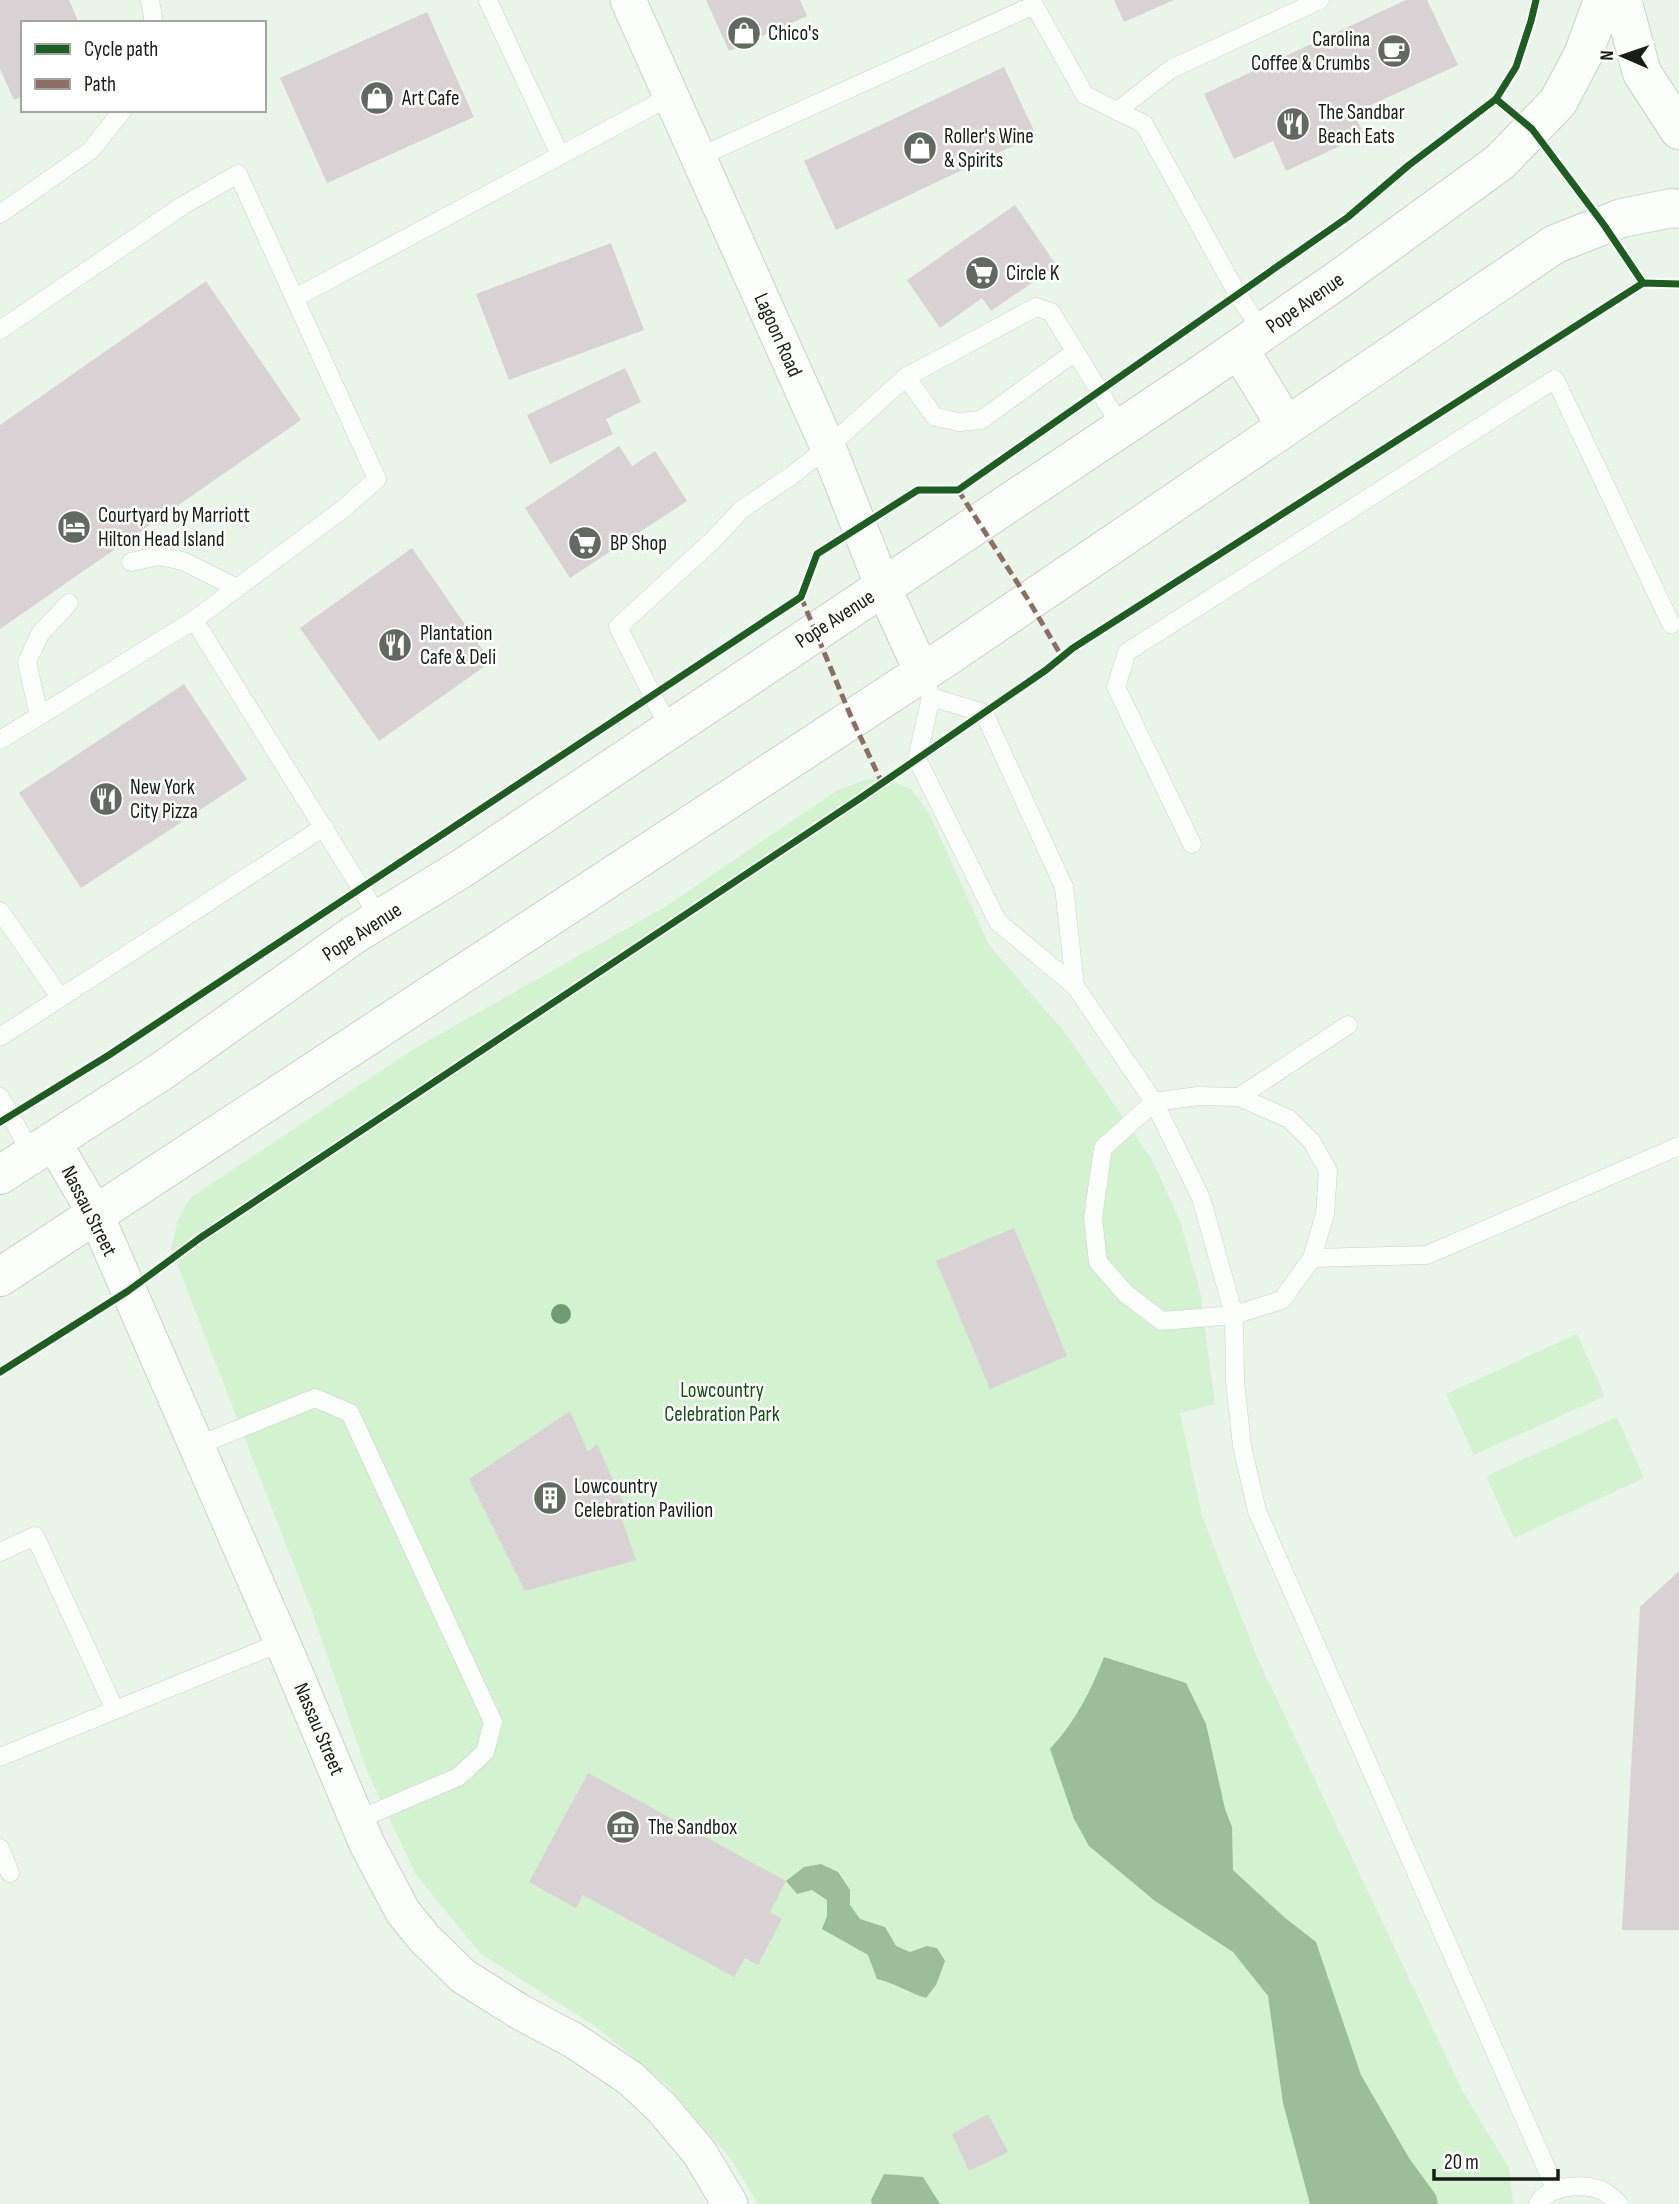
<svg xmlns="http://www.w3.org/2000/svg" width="1679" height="2204" font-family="'Sofia Sans Condensed',sans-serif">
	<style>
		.green { fill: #d3f2d0 }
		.water { fill: #9bbe98 }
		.building { fill: #d9d2d4 }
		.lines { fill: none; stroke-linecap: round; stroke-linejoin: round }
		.service-casing { stroke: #c8d2c7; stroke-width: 19 }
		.minor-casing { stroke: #c8d2c7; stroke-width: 37 }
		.secondary-casing { stroke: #c8d2c7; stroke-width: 40 }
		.service { stroke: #fcfefc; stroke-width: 18 }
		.minor { stroke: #fcfefc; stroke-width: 35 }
		.secondary { stroke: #fcfefc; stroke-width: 38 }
		.quiet { stroke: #8d6e63; stroke-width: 5; stroke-dasharray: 10 5; stroke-linecap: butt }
		.cycleway-casing { stroke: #fff; stroke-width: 11 }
		.cycleway { stroke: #1b5e20; stroke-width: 7 }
		.tree { fill: #719b71 }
		.labels { text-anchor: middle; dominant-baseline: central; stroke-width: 5; stroke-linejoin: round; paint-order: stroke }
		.poi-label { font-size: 21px; fill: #171e16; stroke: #fff; text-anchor: start }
		.street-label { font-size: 21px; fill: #171e16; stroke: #fff }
		.park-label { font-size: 21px; fill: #0e520e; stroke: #fff }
	</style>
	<rect width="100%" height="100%" fill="#eaf5e9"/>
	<g class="green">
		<path d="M867,779L897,783L911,789L930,815L989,945L1067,1035L1152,1160L1180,1221L1200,1291L1215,1404L1180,1413L1202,1516L1257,1657L1462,2090L1509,2168L1513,2204H758L731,2159L666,2084L595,2026L481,1954L416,1875L367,1771L311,1609L171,1248L178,1220L190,1198L412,1050L665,907L836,791Z"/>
		<path d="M1577,1334L1605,1396L1474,1455L1446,1394Z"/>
		<path d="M1617,1417L1644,1478L1514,1538L1486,1476Z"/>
	</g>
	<g class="water">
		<path d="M1104,1657L1186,1683L1206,1724L1225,1809L1232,1827L1233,1870L1284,1917L1316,1942L1361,2075L1409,2158L1436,2195L1438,2204H1310L1283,2103L1268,1996L1233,1952L1155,1901L1089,1846L1074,1819L1050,1749C1075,1722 1091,1691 1104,1657Z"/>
		<path d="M821,1864L838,1872L850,1890V1905L860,1919L885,1927L896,1946L910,1952L927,1946L937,1948L945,1961L936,1985L926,1998C909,1993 895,1983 877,1979L868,1955L822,1929L827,1916V1900L812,1890L797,1894L786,1881L804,1867Z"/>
		<path d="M884,2174L923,2177L940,2204H872L871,2200Z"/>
	</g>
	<g class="building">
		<path d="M0,0H69L79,23H23V96L14,100L0,69Z"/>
		<path d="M706,0H800L807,16L729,51Z"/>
		<path d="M1114,0H1174L1124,22Z"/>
		<path d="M1406,0H1427L1458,65L1354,113L1364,135L1286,171L1273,141L1234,159L1204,94Z"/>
		<path d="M427,12L474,117L327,183L280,78Z"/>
		<path d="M1004,67L1036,135L836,230L804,161Z"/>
		<path d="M1015,205L1057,266L991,311L982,298L940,328L907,280Z"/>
		<path d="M611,243L644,330L509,380L476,294Z"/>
		<path d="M206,281L301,420L0,629V425Z"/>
		<path d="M625,368L641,402L606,419L613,434L550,464L527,415Z"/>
		<path d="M619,446L632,466L655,451L687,501L570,578L525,508Z"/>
		<path d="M412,548L491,662L379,741L300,628Z"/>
		<path d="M184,684L247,779L81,888L19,793Z"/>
		<path d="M1014,1228L1067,1356L990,1389L936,1261Z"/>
		<path d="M570,1411L588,1452L597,1444L630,1517L622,1520L636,1560L525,1591L469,1479Z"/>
		<path d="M1679,1571V1930H1622L1640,1607Z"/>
		<path d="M588,1773L786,1881L770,1912L782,1919L758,1965L745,1958L734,1977L583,1895L576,1908L529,1882Z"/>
		<path d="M988,2114L1008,2152L969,2171L952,2134Z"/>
	</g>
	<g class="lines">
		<g class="service-casing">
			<g id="service">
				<path d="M150,0L154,23"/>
				<path d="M488,1L560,155"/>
				<path d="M1034,5L1085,95L1144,124L1238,295L1263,332"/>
				<path d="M1117,111L1171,69L1320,0"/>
				<path d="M699,157L1034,5L1032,0"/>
				<path d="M0,214L90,151L123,110"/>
				<path d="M295,298L671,96"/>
				<path d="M0,330L182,206L238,174L377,479L343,509L194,620L380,919"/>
				<path d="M906,377L935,417L959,422L981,420L1075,352"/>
				<path d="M131,562L158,556L183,561L237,588"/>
				<path d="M922,672L931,697L917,759L998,922L1075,986L1064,887L984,713L931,697"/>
				<path d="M39,716L27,662L40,634L69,603"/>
				<path d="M669,728L618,627L712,541L741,510L791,476L828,447L906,377L1036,307L1051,312L1122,428"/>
				<path d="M0,740L194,620"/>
				<path d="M1192,844L1116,687L1127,652L1555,379L1671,624"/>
				<path d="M0,911L60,997"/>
				<path d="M1075,986L1154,1102L1201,1198L1234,1315L1235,1381L1242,1446L1257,1511L1556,2190"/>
				<path d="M0,1037L324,827"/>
				<path d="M1198,1096L1239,1097L1289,1119L1312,1142L1328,1171L1325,1214L1312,1258L1282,1300L1234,1315L1162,1321L1126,1294L1098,1262L1093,1218L1103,1148L1154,1102Z"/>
				<path d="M0,1097L32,1154"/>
				<path d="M1239,1097L1348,1025"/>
				<path d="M1312,1258L1427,1255L1679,1146"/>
				<path d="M197,1446L315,1398L350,1413L493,1722L485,1752L458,1777L357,1820"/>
				<path d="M0,1552L35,1536L115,1710"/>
				<path d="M0,1757L282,1642"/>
				<path d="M0,1848L10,1873"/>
				<path d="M1538,2204C1548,2185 1583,2183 1601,2190C1607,2193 1614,2199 1619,2204"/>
			</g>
		</g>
		<g class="minor-casing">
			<g id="minor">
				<path d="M628,0L828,447L883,587L922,672"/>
				<path d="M52,1140L95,1213L288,1656L367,1844L403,1912L425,1939L463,1976L520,2012L573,2040L630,2078L661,2107L699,2152L730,2204"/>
			</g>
		</g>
		<g class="secondary-casing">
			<g id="secondary">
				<path d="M1622,0L1642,73L1679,130"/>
				<path d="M1239,349L1286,426"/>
				<path d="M0,1175L162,1071L355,934L461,869L1196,378L1339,279L1500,162L1558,102L1583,55L1603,0"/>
				<path d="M0,1277L948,656L1555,244L1622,218L1672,208L1679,209"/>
			</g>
		</g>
		<use href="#service" class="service"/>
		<use href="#minor" class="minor"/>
		<use href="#secondary" class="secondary"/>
		<g class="quiet">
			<path d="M958,490L1029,601L1062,657"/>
			<path d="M801,597L852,719L882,783"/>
		</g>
		<g class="cycleway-casing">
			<g id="cycleway">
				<path d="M1496,99L1532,129L1604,225L1643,283"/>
				<path d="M0,1122L109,1055L801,597L817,554L918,490H958L1348,217L1409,165L1496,99L1516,67L1531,21L1536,0"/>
				<path d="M0,1372L128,1291L200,1238L862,797L1046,670L1073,648L1643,283L1679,284"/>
			</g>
		</g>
		<use href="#cycleway" class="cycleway"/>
	</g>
	<circle class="tree" cx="561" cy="1314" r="10"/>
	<defs>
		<g id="shop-disc" transform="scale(1.75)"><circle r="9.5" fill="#616960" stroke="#fff"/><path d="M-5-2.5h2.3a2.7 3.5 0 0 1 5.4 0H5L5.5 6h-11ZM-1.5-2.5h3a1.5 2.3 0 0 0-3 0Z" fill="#fff"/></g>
		<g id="cafe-disc" transform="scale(1.75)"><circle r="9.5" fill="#616960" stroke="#fff"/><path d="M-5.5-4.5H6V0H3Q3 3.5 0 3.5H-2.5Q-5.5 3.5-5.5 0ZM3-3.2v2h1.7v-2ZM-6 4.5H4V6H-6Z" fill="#fff"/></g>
		<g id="restaurant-disc" transform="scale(1.75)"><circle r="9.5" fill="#616960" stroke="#fff"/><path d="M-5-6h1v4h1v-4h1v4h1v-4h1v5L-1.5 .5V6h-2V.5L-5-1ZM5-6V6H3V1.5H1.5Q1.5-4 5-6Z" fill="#fff"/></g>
		<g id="supermarket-disc" transform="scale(1.75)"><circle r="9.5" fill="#616960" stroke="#fff"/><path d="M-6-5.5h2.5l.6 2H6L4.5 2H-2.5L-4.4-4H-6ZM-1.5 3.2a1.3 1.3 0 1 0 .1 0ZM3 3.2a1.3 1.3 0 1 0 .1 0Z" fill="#fff"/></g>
		<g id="hotel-disc" transform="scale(1.75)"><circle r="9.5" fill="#616960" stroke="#fff"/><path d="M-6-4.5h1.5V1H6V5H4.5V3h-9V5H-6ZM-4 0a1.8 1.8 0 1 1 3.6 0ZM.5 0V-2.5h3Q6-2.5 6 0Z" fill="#fff"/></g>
		<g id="building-disc" transform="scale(1.75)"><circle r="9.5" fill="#616960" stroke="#fff"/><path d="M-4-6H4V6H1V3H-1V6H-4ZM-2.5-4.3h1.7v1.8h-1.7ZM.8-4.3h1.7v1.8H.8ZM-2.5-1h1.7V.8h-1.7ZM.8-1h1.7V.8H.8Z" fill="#fff"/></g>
		<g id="museum-disc" transform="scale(1.75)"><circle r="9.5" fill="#616960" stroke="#fff"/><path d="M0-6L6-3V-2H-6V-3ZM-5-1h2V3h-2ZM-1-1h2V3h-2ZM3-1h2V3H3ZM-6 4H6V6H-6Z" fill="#fff"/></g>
	</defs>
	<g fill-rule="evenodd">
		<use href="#shop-disc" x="744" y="33"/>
		<use href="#cafe-disc" x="1394" y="51"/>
		<use href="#shop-disc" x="377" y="98"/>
		<use href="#restaurant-disc" x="1293" y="124"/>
		<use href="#shop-disc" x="920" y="148"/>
		<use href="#supermarket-disc" x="982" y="273"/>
		<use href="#hotel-disc" x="74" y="527"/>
		<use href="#supermarket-disc" x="585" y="543"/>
		<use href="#restaurant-disc" x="395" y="645"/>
		<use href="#restaurant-disc" x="106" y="799"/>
		<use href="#building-disc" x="550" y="1498"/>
		<use href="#museum-disc" x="623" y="1827"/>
	</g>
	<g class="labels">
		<g class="poi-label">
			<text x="768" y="33">Chico's</text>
			<text x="1370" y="39" text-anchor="end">Carolina<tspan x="1370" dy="24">Coffee &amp; Crumbs</tspan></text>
			<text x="402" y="98">Art Cafe</text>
			<text x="1318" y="112">The Sandbar<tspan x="1318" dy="24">Beach Eats</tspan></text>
			<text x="944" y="136">Roller's Wine<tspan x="944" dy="24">&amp; Spirits</tspan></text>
			<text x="1006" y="273">Circle K</text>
			<text x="98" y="515">Courtyard by Marriott<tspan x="98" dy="24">Hilton Head Island</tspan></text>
			<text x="610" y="543">BP Shop</text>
			<text x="420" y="633">Plantation<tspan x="420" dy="24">Cafe &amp; Deli</tspan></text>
			<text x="130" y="787">New York<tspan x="130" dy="24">City Pizza</tspan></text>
			<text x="574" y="1486">Lowcountry<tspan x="574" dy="24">Celebration Pavilion</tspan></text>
			<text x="648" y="1827">The Sandbox</text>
		</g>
		<g class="street-label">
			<text transform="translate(1305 303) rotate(-35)">Pope Avenue</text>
			<text transform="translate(778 335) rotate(66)">Lagoon Road</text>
			<text transform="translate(835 619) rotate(-33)">Pope Avenue</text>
			<text transform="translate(362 932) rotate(-33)">Pope Avenue</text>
			<text transform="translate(89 1211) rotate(63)">Nassau Street</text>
			<text transform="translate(319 1729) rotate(67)">Nassau Street</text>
		</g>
		<g class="park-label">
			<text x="722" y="1390">Lowcountry<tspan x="722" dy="24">Celebration Park</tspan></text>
		</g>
	</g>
	<rect x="21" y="21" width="245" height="91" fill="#ffffff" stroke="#a2a5a2" stroke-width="2"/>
	<rect x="35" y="44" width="35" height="10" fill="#1b5e20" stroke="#a2a5a2" stroke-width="2"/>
	<text x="84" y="56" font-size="21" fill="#171e16">Cycle path</text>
	<rect x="35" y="79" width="35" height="10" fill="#8d6e63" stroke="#a2a5a2" stroke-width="2"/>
	<text x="84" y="91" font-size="21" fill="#171e16">Path</text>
	<g transform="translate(1623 56) rotate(272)" stroke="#ffffff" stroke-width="5" paint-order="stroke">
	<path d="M0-5L12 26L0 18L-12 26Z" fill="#171e16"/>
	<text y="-10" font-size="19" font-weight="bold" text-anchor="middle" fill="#171e16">N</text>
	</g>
	<path d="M1434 2169v10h124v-10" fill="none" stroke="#171e16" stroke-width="3.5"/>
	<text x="1444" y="2169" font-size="21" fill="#171e16" stroke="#ffffff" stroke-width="5" paint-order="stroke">20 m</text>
</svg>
